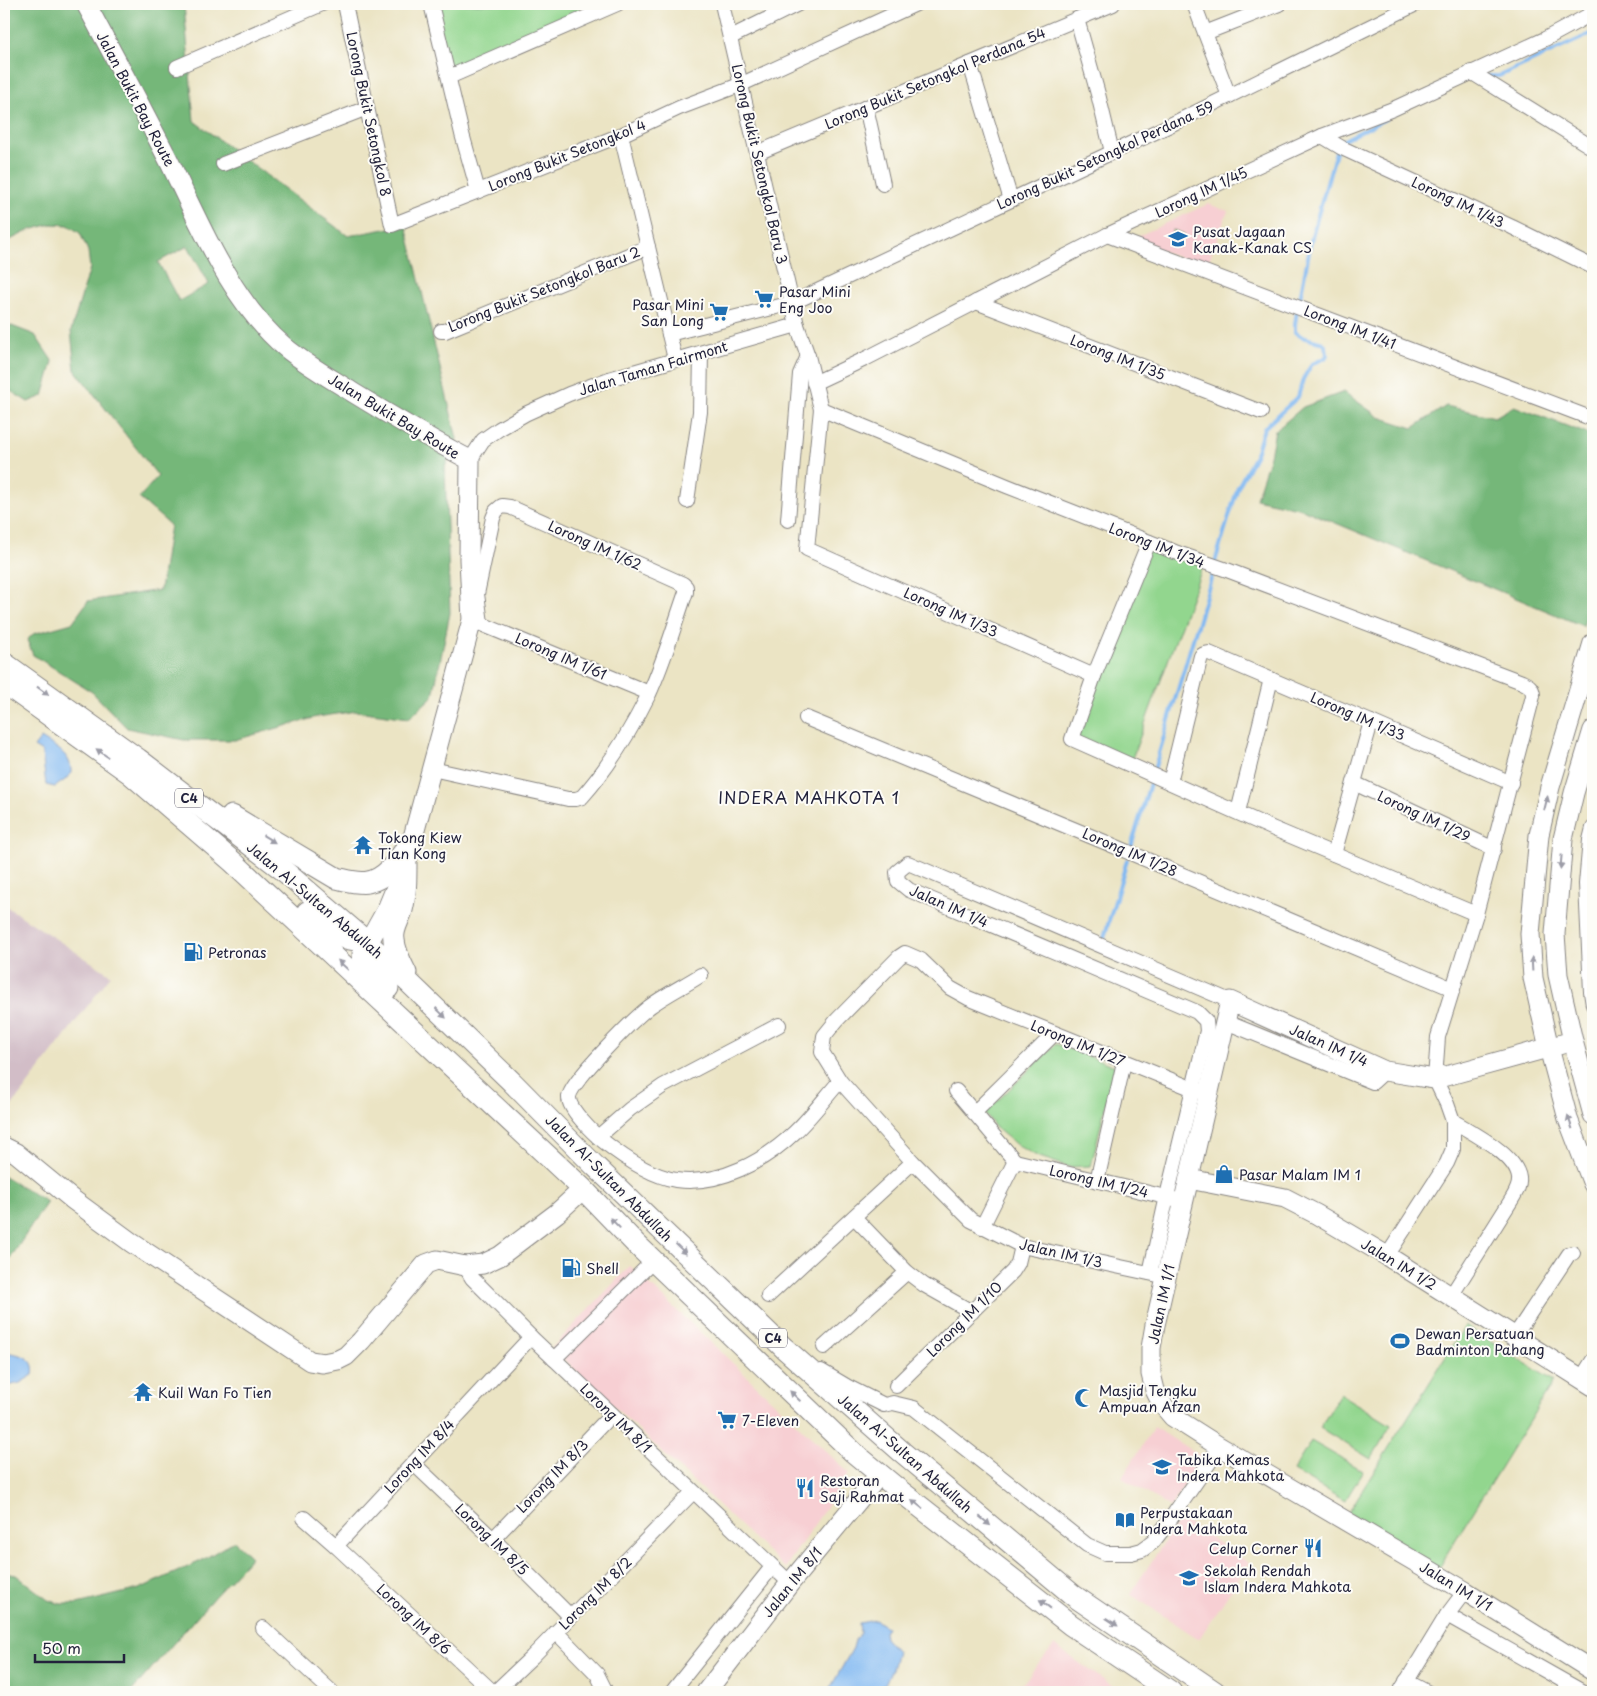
<svg xmlns="http://www.w3.org/2000/svg" width="1597" height="1696" font-family="'Playpen Sans',sans-serif">
	<style>
		.built { fill: #f7cfd3 }
		.industrial { fill: #d2bdc7 }
		.green { fill: #92d68e; stroke: #5a7c64 }
		.forest { fill: #75b779; stroke: #4c6c5a; fill-rule: evenodd }
		.water { fill: #82b9f2; stroke: #526e96 }
		.lines { fill: none; stroke-linecap: round; stroke-linejoin: round }
		.stream { stroke: #82b9f2; stroke-width: 4 }
		.street-casing { stroke: #868380; stroke-width: 16 }
		.secondary-casing { stroke: #868380; stroke-width: 21 }
		.primary-casing { stroke: #868380; stroke-width: 23 }
		.street { stroke: #fff; stroke-width: 14 }
		.secondary { stroke: #fff; stroke-width: 19 }
		.primary { stroke: #fff; stroke-width: 21 }
		.oneway { fill: #9c9ca7 }
		.labels { text-anchor: middle; dominant-baseline: central; stroke-width: 4; stroke-linejoin: round; paint-order: stroke }
		.shield { fill: #fdfcf7; stroke: #646373; stroke-width: 1 }
		.shield-label { font-size: 12px; font-weight: bold; fill: #22223b }
		.street-label { font-size: 14px; fill: #22223b; stroke: #fdfcf7 }
		.poi-label { font-size: 14px; fill: #22223b; stroke: #fdfcf7; text-anchor: start }
		.quarter-label { font-size: 16px; letter-spacing: 1px; fill: #22223b; stroke: #fdfcf7 }
	</style>
	<rect width="100%" height="100%" fill="#fdfcf7"/>
	<filter id="ink" filterUnits="userSpaceOnUse"><feTurbulence type="fractalNoise" baseFrequency=".02" numOctaves="2"/><feDisplacementMap in="SourceGraphic" scale="10" xChannelSelector="R" yChannelSelector="G"/><feConvolveMatrix kernelMatrix="1 2 1 2 8 2 1 2 1" color-interpolation-filters="sRGB"/></filter>
	<filter id="wash" filterUnits="userSpaceOnUse"><feTurbulence type="fractalNoise" baseFrequency=".0096" numOctaves="4" result="noise"/><feDisplacementMap in="SourceGraphic" scale="20" xChannelSelector="R" yChannelSelector="G"/><feGaussianBlur stdDeviation="1.12" result="paint"/><feColorMatrix in="noise" values="0 0 0 0 0 0 0 0 0 0 0 0 0 0 0 0 0 1.4 0 .05"/><feComposite in="paint" operator="in"/></filter>
	<g filter="url(#wash)">
		<rect width="100%" height="100%" fill="#ebe4c4"/>
		<g class="built">
			<path d="M1208,204L1228,211L1206,268L1139,242L1138,236Z"/>
			<path d="M630,1266L849,1473L785,1568L552,1348Z"/>
			<path d="M1154,1427L1202,1457L1170,1507L1122,1478Z"/>
			<path d="M1180,1518L1249,1563L1199,1639L1130,1594Z"/>
			<path d="M1054,1645L1121,1692H1016Z"/>
		</g>
		<path class="industrial" d="M4,905L111,975L4,1116Z"/>
		<g class="green">
			<path d="M425,4H578L581,18L443,76Z"/>
			<path d="M1173,230L1184,234L1179,247L1168,243Z"/>
			<path d="M1149,542L1204,563L1130,764L1072,739Z"/>
			<path d="M1056,1044L1115,1066L1091,1166L1069,1167L1037,1156L1018,1146L995,1127L985,1113Z"/>
			<path d="M1465,1326L1554,1381L1438,1568L1348,1513Z"/>
			<path d="M1340,1394L1391,1425L1371,1459L1320,1428Z"/>
			<path d="M1311,1441L1363,1471L1345,1501L1293,1471Z"/>
		</g>
		<g class="forest">
			<path d="M4,4H184L194,121L348,236L406,225L457,439L445,467L450,613L433,696L409,718L357,711L317,717L235,740H184L127,728L92,692L33,655L27,640L33,634L72,623L88,601L160,590L170,525L139,498L158,476L75,370L71,331L90,268L88,251L80,233L68,225L51,224L30,230L4,243ZM188,246L209,284L179,301L158,262Z"/>
			<path d="M4,323L35,335L53,362L43,396L28,402L4,387Z"/>
			<path d="M1344,392L1379,417L1413,428L1446,406L1495,417L1514,406L1593,436V598L1583,626L1302,509L1256,499L1270,456L1275,431L1303,407Z"/>
			<path d="M4,1176L47,1202L4,1268Z"/>
			<path d="M234,1541L251,1557L214,1597L131,1692H4V1573L16,1575L48,1600L61,1604H77L139,1589L201,1561Z"/>
		</g>
		<g class="water">
			<path d="M41,738C55,747 72,754 71,773L65,780L55,787L46,785L42,752L34,747Z"/>
			<path d="M4,1352C18,1354 37,1356 33,1375L20,1383L4,1387Z"/>
			<path d="M875,1620L887,1627L884,1632L885,1638L897,1652L892,1669L883,1690L881,1692H828L853,1648L855,1640L860,1633L859,1623Z"/>
		</g>
		<g class="lines">
			<g class="stream">
				<path d="M1487,76H1499L1593,33"/>
				<path d="M1340,142L1385,119"/>
				<path d="M1299,304L1312,236L1337,148"/>
				<path d="M1215,562L1238,487L1256,454L1264,428L1298,397L1303,379L1312,364L1325,358L1327,355L1326,347L1323,343L1302,337L1295,332V324L1297,311"/>
				<path d="M1131,847L1214,569"/>
				<path d="M1104,938L1127,860"/>
			</g>
		</g>
	</g>
	<g filter="url(#ink)">
		<g class="lines">
			<g class="street-casing">
				<g id="street">
					<path d="M345,4L392,225L621,135L679,108L742,84L916,4"/>
					<path d="M431,4L462,134L478,191"/>
					<path d="M722,4L792,303L797,325L808,356L821,409L1007,486L1175,552L1227,570L1522,682C1529,685 1533,688 1533,696L1476,914L1438,1037L1435,1079L1447,1104L1453,1121V1149L1447,1163L1387,1256"/>
					<path d="M1194,4L1229,96"/>
					<path d="M1077,19L1098,94L1112,152"/>
					<path d="M1205,33L1279,4"/>
					<path d="M731,37L798,4"/>
					<path d="M970,64L1011,200"/>
					<path d="M177,67L322,4"/>
					<path d="M1471,72L1593,148"/>
					<path d="M449,77L617,4"/>
					<path d="M866,107L883,184"/>
					<path d="M621,135L675,359"/>
					<path d="M1322,136L1342,148L1512,227L1593,267"/>
					<path d="M757,153L1113,4"/>
					<path d="M223,164L367,108"/>
					<path d="M1107,235L1593,419"/>
					<path d="M976,302L1261,412"/>
					<path d="M441,331H445L648,247"/>
					<path d="M669,334L792,303L1168,126L1416,4"/>
					<path d="M814,383L865,359L1107,235L1322,136L1393,109L1545,39L1593,13"/>
					<path d="M821,409L807,549L1094,676"/>
					<path d="M470,460L483,440L499,429L525,414L569,394L609,379L797,325"/>
					<path d="M687,501L700,412L701,353"/>
					<path d="M788,520L800,374L808,356"/>
					<path d="M1149,542L1094,676L1072,739L1274,829L1476,914"/>
					<path d="M474,621L649,693"/>
					<path d="M806,718L1107,843L1453,989"/>
					<path d="M432,769L568,799H576L582,797C609,767 631,730 649,694C664,662 674,626 686,592V587L683,584L510,507L502,506L496,511L493,518L477,594L481,623"/>
					<path d="M1170,782L1201,656L1204,654L1209,653L1371,722L1511,783"/>
					<path d="M1354,783L1494,849"/>
					<path d="M1238,812L1271,679"/>
					<path d="M1593,828L1590,840L1586,884L1591,992L1593,1005"/>
					<path d="M1334,854L1371,722"/>
					<path d="M701,975C684,986 665,995 649,1007C635,1018 570,1082 569,1097C568,1109 594,1134 603,1141C623,1157 650,1176 676,1180C719,1186 765,1161 795,1132C811,1117 825,1098 840,1081"/>
					<path d="M1226,1022L1373,1082L1385,1071"/>
					<path d="M956,1091L1015,1161"/>
					<path d="M974,1113L1054,1034"/>
					<path d="M598,1137L630,1109L663,1086L779,1025"/>
					<path d="M1015,1161L1174,1199"/>
					<path d="M1097,1181L1124,1062"/>
					<path d="M854,1217L907,1272L924,1285L972,1312"/>
					<path d="M982,1227L1015,1161"/>
					<path d="M465,1266L472,1278L531,1337L790,1583"/>
					<path d="M1150,1273L1167,1196L1207,1031L1206,1021L1197,1012L909,890L898,881L897,872L908,863L1230,1001"/>
					<path d="M1158,1275L1022,1246L971,1220L913,1162L840,1081L822,1052L824,1036L837,1020L899,957L905,953L921,960L950,988L968,998L1201,1092"/>
					<path d="M768,1296L913,1162"/>
					<path d="M1451,1296L1512,1199C1516,1192 1520,1186 1519,1178C1516,1154 1472,1133 1453,1121"/>
					<path d="M1514,1337L1569,1254L1573,1253"/>
					<path d="M824,1347L907,1272"/>
					<path d="M554,1359L654,1260"/>
					<path d="M821,1371L848,1387L884,1405L893,1403L914,1408L1087,1545L1105,1553H1131L1142,1550L1153,1542L1167,1524L1220,1447"/>
					<path d="M1581,1379L1593,1360"/>
					<path d="M896,1386L1013,1271L1018,1263L1022,1246"/>
					<path d="M413,1463L493,1539L571,1617"/>
					<path d="M304,1518L336,1546L531,1337"/>
					<path d="M493,1539L612,1414"/>
					<path d="M336,1546L493,1692"/>
					<path d="M1447,1615L1583,1692"/>
					<path d="M263,1628L332,1692"/>
					<path d="M556,1632L597,1674L606,1692"/>
					<path d="M1406,1681L1427,1692"/>
					<path d="M495,1692L532,1657L693,1492"/>
					<path d="M672,1692L772,1567"/>
					<path d="M1400,1692L1447,1615L1465,1591"/>
				</g>
			</g>
			<g class="secondary-casing">
				<g id="secondary">
					<path d="M86,4C114,56 142,108 169,161C200,224 231,302 286,348C307,365 330,378 352,392C391,416 430,439 470,460L469,559L472,620L406,863L387,909L368,943"/>
					<path d="M1593,643L1550,787L1539,835L1530,934L1533,978L1549,1048L1568,1119L1593,1184"/>
					<path d="M1593,730L1574,793L1563,839L1555,934L1558,975L1573,1041L1593,1115"/>
					<path d="M1573,1041L1435,1079L1428,1078L1385,1071L1230,1001L1155,1325L1151,1348V1374L1155,1390L1162,1404L1173,1417L1220,1447L1465,1591L1593,1671"/>
					<path d="M4,1147L16,1153L72,1199L132,1243L310,1361L323,1363L338,1360L346,1356L361,1341L426,1264L437,1260L465,1266L483,1264L500,1256L557,1213L583,1189"/>
					<path d="M1189,1179L1285,1198L1316,1214L1387,1256L1593,1386"/>
					<path d="M706,1692L790,1583L880,1474"/>
				</g>
			</g>
			<g class="primary-casing">
				<g id="primary">
					<path d="M4,663L138,759L227,827L283,870L368,943L512,1082L595,1166L784,1348L902,1452L1074,1596L1215,1692"/>
					<path d="M4,683L131,774L233,862L583,1189L635,1243L853,1452L899,1490L1071,1625L1171,1692"/>
					<path d="M232,816L336,878C346,880 358,884 368,882C389,878 401,855 413,839"/>
					<path d="M307,912L335,936L365,942"/>
					<path d="M368,943C366,946 363,950 363,954C361,965 381,981 388,988"/>
					<path d="M406,973C401,963 395,952 394,940C392,929 399,921 402,910C406,895 406,879 406,863"/>
				</g>
			</g>
			<use href="#street" class="street"/>
			<use href="#secondary" class="secondary"/>
			<use href="#primary" class="primary"/>
		</g>
		<defs><path id="oneway-solid" d="M-6-.8H1V-3.2L6.5 0L1 3.2V.8H-6Z" transform="scale(1.25)"/></defs>
		<g class="oneway">
			<use href="#oneway-solid" transform="translate(43 691) rotate(36)"/>
			<use href="#oneway-solid" transform="translate(102 753) rotate(-145)"/>
			<use href="#oneway-solid" transform="translate(1546 803) rotate(-76)"/>
			<use href="#oneway-solid" transform="translate(269 839) rotate(31)"/>
			<use href="#oneway-solid" transform="translate(1561 862) rotate(95)"/>
			<use href="#oneway-solid" transform="translate(1532 964) rotate(-93)"/>
			<use href="#oneway-solid" transform="translate(343 965) rotate(-137)"/>
			<use href="#oneway-solid" transform="translate(441 1013) rotate(44)"/>
			<use href="#oneway-solid" transform="translate(1570 1122) rotate(-109)"/>
			<use href="#oneway-solid" transform="translate(615 1223) rotate(-134)"/>
			<use href="#oneway-solid" transform="translate(681 1249) rotate(44)"/>
			<use href="#oneway-solid" transform="translate(795 1396) rotate(-136)"/>
			<use href="#oneway-solid" transform="translate(917 1504) rotate(-142)"/>
			<use href="#oneway-solid" transform="translate(985 1521) rotate(40)"/>
			<use href="#oneway-solid" transform="translate(1045 1604) rotate(-142)"/>
			<use href="#oneway-solid" transform="translate(1112 1622) rotate(34)"/>
		</g>
	</g>
	<defs>
		<g id="school-bare" transform="scale(1.5)"><path d="M0-5L7-2L0 1L-7-2ZM-4 1L0 2.5L4 1V4Q0 6-4 4Z" fill="#1f6fb2" stroke="#fdfcf7" stroke-width="2.5" paint-order="stroke"/></g>
		<g id="supermarket-bare" transform="scale(1.5)"><path d="M-6-5.5h2.5l.6 2H6L4.5 2H-2.5L-4.4-4H-6ZM-1.5 3.2a1.3 1.3 0 1 0 .1 0ZM3 3.2a1.3 1.3 0 1 0 .1 0Z" fill="#1f6fb2" stroke="#fdfcf7" stroke-width="2.5" paint-order="stroke"/></g>
		<g id="temple-bare" transform="scale(1.5)"><path d="M0-6L5-2H3V0L6.5 2.5H4V6H1.5V3h-3V6H-4V2.5H-6.5L-3 0V-2H-5Z" fill="#1f6fb2" stroke="#fdfcf7" stroke-width="2.5" paint-order="stroke"/></g>
		<g id="fuel-bare" transform="scale(1.5)"><path d="M-5.5-6h7V0h2V4h1.3V-2.5L3-4.5l.8-.8L6-3V5H2.5V1h-1V6h-7ZM-4.2-4.7v3.2H.2V-4.7Z" fill="#1f6fb2" stroke="#fdfcf7" stroke-width="2.5" paint-order="stroke"/></g>
		<g id="shop-bare" transform="scale(1.5)"><path d="M-5-2.5h2.3a2.7 3.5 0 0 1 5.4 0H5L5.5 6h-11ZM-1.5-2.5h3a1.5 2.3 0 0 0-3 0Z" fill="#1f6fb2" stroke="#fdfcf7" stroke-width="2.5" paint-order="stroke"/></g>
		<g id="stadium-bare" transform="scale(1.5)"><path d="M0-5a6.5 5 0 1 0 0 10a6.5 5 0 1 0 0-10ZM-3.5-1.8h7v3.6h-7Z" fill="#1f6fb2" stroke="#fdfcf7" stroke-width="2.5" paint-order="stroke"/></g>
		<g id="mosque-bare" transform="scale(1.5)"><path d="M3.5-4.9A6 6 0 1 0 3.5 4.9A5 5 0 1 1 3.5-4.9Z" fill="#1f6fb2" stroke="#fdfcf7" stroke-width="2.5" paint-order="stroke"/></g>
		<g id="restaurant-bare" transform="scale(1.5)"><path d="M-5-6h1v4h1v-4h1v4h1v-4h1v5L-1.5 .5V6h-2V.5L-5-1ZM5-6V6H3V1.5H1.5Q1.5-4 5-6Z" fill="#1f6fb2" stroke="#fdfcf7" stroke-width="2.5" paint-order="stroke"/></g>
		<g id="library-bare" transform="scale(1.5)"><path d="M-6-4Q-3-5.5-.7-3.5V5Q-3 3-6 4ZM6-4Q3-5.5 .7-3.5V5Q3 3 6 4Z" fill="#1f6fb2" stroke="#fdfcf7" stroke-width="2.5" paint-order="stroke"/></g>
	</defs>
	<g fill-rule="evenodd">
		<use href="#school-bare" x="1178" y="239"/>
		<use href="#supermarket-bare" x="764" y="299"/>
		<use href="#supermarket-bare" x="719" y="312"/>
		<use href="#temple-bare" x="363" y="845"/>
		<use href="#fuel-bare" x="193" y="952"/>
		<use href="#shop-bare" x="1224" y="1174"/>
		<use href="#fuel-bare" x="571" y="1268"/>
		<use href="#stadium-bare" x="1400" y="1341"/>
		<use href="#temple-bare" x="143" y="1392"/>
		<use href="#mosque-bare" x="1084" y="1398"/>
		<use href="#supermarket-bare" x="727" y="1420"/>
		<use href="#school-bare" x="1162" y="1467"/>
		<use href="#restaurant-bare" x="805" y="1488"/>
		<use href="#library-bare" x="1125" y="1520"/>
		<use href="#restaurant-bare" x="1313" y="1548"/>
		<use href="#school-bare" x="1189" y="1578"/>
	</g>
	<g class="labels">
		<g class="shield">
			<rect x="175" y="788.5" width="28" height="19" rx="4"/>
			<rect x="759" y="1328.5" width="28" height="19" rx="4"/>
		</g>
		<g class="shield-label">
			<text x="189" y="798">C4</text>
			<text x="773" y="1338">C4</text>
		</g>
		<g class="street-label">
			<text transform="translate(935 78) rotate(-23)">Lorong Bukit Setongkol Perdana 54</text>
			<text transform="translate(136 99) rotate(62)">Jalan Bukit Bay Route</text>
			<text transform="translate(369 114) rotate(78)">Lorong Bukit Setongkol 8</text>
			<text transform="translate(567 155) rotate(-22)">Lorong Bukit Setongkol 4</text>
			<text transform="translate(1105 155) rotate(-25)">Lorong Bukit Setongkol Perdana 59</text>
			<text transform="translate(760 164) rotate(77)">Lorong Bukit Setongkol Baru 3</text>
			<text transform="translate(1201 192) rotate(-25)">Lorong IM 1/45</text>
			<text transform="translate(1458 202) rotate(25)">Lorong IM 1/43</text>
			<text transform="translate(544 289) rotate(-22)">Lorong Bukit Setongkol Baru 2</text>
			<text transform="translate(1350 327) rotate(21)">Lorong IM 1/41</text>
			<text transform="translate(1118 357) rotate(21)">Lorong IM 1/35</text>
			<text transform="translate(653 368) rotate(-17)">Jalan Taman Fairmont</text>
			<text transform="translate(394 416) rotate(31)">Jalan Bukit Bay Route</text>
			<text transform="translate(595 545) rotate(24)">Lorong IM 1/62</text>
			<text transform="translate(1157 545) rotate(21)">Lorong IM 1/34</text>
			<text transform="translate(951 612) rotate(24)">Lorong IM 1/33</text>
			<text transform="translate(561 656) rotate(23)">Lorong IM 1/61</text>
			<text transform="translate(1358 716) rotate(23)">Lorong IM 1/33</text>
			<text transform="translate(1424 816) rotate(25)">Lorong IM 1/29</text>
			<text transform="translate(1130 852) rotate(23)">Lorong IM 1/28</text>
			<text transform="translate(315 900) rotate(40)">Jalan Al-Sultan Abdullah</text>
			<text transform="translate(949 906) rotate(24)">Jalan IM 1/4</text>
			<text transform="translate(1078 1043) rotate(22)">Lorong IM 1/27</text>
			<text transform="translate(1329 1045) rotate(24)">Jalan IM 1/4</text>
			<text transform="translate(609 1178) rotate(45)">Jalan Al-Sultan Abdullah</text>
			<text transform="translate(1099 1181) rotate(13)">Lorong IM 1/24</text>
			<text transform="translate(1061 1253) rotate(13)">Jalan IM 1/3</text>
			<text transform="translate(1399 1264) rotate(31)">Jalan IM 1/2</text>
			<text transform="translate(1161 1304) rotate(-78)">Jalan IM 1/1</text>
			<text transform="translate(964 1319) rotate(-45)">Lorong IM 1/10</text>
			<text transform="translate(616 1418) rotate(44)">Lorong IM 8/1</text>
			<text transform="translate(905 1453) rotate(41)">Jalan Al-Sultan Abdullah</text>
			<text transform="translate(419 1456) rotate(-47)">Lorong IM 8/4</text>
			<text transform="translate(552 1476) rotate(-46)">Lorong IM 8/3</text>
			<text transform="translate(492 1539) rotate(44)">Lorong IM 8/5</text>
			<text transform="translate(792 1582) rotate(-51)">Jalan IM 8/1</text>
			<text transform="translate(1456 1586) rotate(31)">Jalan IM 1/1</text>
			<text transform="translate(595 1593) rotate(-45)">Lorong IM 8/2</text>
			<text transform="translate(414 1619) rotate(43)">Lorong IM 8/6</text>
		</g>
		<g class="poi-label">
			<text x="1193" y="231">Pusat Jagaan<tspan x="1193" dy="16">Kanak-Kanak CS</tspan></text>
			<text x="779" y="291">Pasar Mini<tspan x="779" dy="16">Eng Joo</tspan></text>
			<text x="704" y="304" text-anchor="end">Pasar Mini<tspan x="704" dy="16">San Long</tspan></text>
			<text x="378" y="837">Tokong Kiew<tspan x="378" dy="16">Tian Kong</tspan></text>
			<text x="208" y="952">Petronas</text>
			<text x="1239" y="1174">Pasar Malam IM 1</text>
			<text x="586" y="1268">Shell</text>
			<text x="1415" y="1333">Dewan Persatuan<tspan x="1415" dy="16">Badminton Pahang</tspan></text>
			<text x="1099" y="1390">Masjid Tengku<tspan x="1099" dy="16">Ampuan Afzan</tspan></text>
			<text x="158" y="1392">Kuil Wan Fo Tien</text>
			<text x="742" y="1420">7-Eleven</text>
			<text x="1177" y="1459">Tabika Kemas<tspan x="1177" dy="16">Indera Mahkota</tspan></text>
			<text x="820" y="1480">Restoran<tspan x="820" dy="16">Saji Rahmat</tspan></text>
			<text x="1140" y="1512">Perpustakaan<tspan x="1140" dy="16">Indera Mahkota</tspan></text>
			<text x="1298" y="1548" text-anchor="end">Celup Corner</text>
			<text x="1204" y="1570">Sekolah Rendah<tspan x="1204" dy="16">Islam Indera Mahkota</tspan></text>
		</g>
		<g class="quarter-label">
			<text x="809" y="797">INDERA MAHKOTA 1</text>
		</g>
	</g>
	<rect width="1597" height="1696" fill="none" stroke="#fdfcf7" stroke-width="20"/>
	<path d="M35 1654v8h89v-8" fill="none" stroke="#22223b" stroke-width="2.5"/>
	<text x="42" y="1654" font-size="15" fill="#22223b" stroke="#fdfcf7" stroke-width="4" paint-order="stroke">50 m</text>
</svg>
